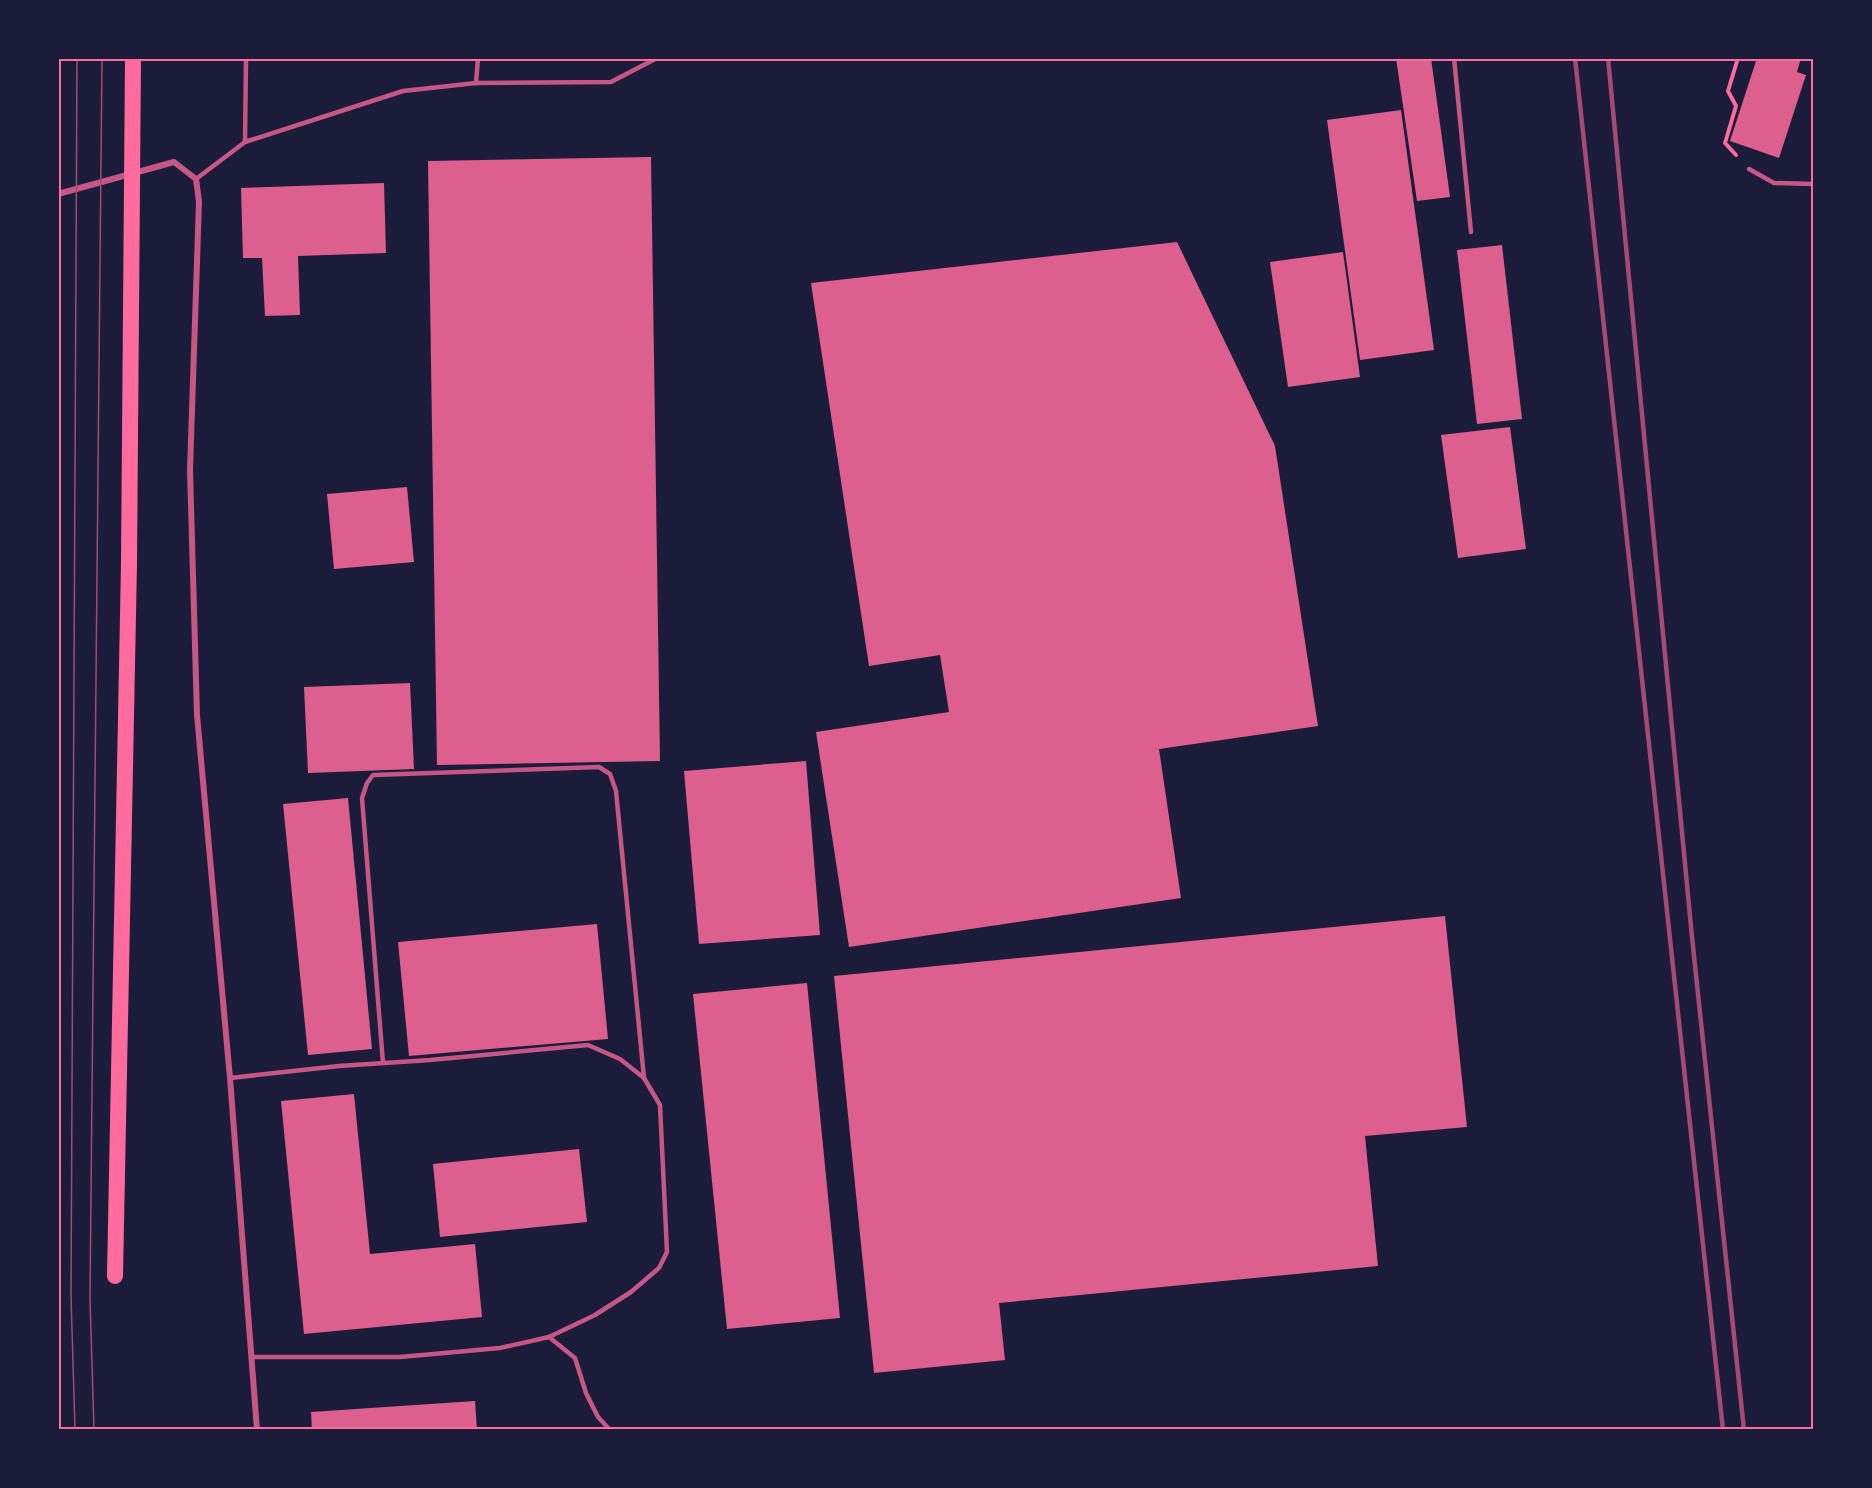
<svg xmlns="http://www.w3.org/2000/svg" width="1872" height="1488" font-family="'Archivo Narrow',sans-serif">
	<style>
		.building { fill: #dd5f8e }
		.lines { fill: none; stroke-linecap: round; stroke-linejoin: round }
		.path { stroke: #ff6b9d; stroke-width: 4 }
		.service { stroke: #c65784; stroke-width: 4.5 }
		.minor { stroke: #c65784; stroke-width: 6 }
		.trunk { stroke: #ff6b9d; stroke-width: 16 }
		.tram { stroke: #a44b75; stroke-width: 1.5 }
		.rail { stroke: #a44b75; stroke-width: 4.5 }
		.neatline { fill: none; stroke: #ff6b9d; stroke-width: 2 }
	</style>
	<rect width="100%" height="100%" fill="#1b1b3a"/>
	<g class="building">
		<path d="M285,58H307L308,60L285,61Z"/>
		<path d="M1396,58H1431L1450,197L1417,201Z"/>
		<path d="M1757,58H1801L1797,72L1806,75L1779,158L1730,141Z"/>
		<path d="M1401,110L1434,350L1360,360L1327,120Z"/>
		<path d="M651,157L660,761L437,765L428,161Z"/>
		<path d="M384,183L386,253L298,256L300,315L265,316L262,258H243L241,188Z"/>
		<path d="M1177,242L1275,446L1318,726L1159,749L1181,898L849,947L816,732L949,712L940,655L869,666L811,283Z"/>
		<path d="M1502,245L1522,419L1477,424L1457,250Z"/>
		<path d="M1343,252L1360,377L1288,387L1270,262Z"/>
		<path d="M1510,427L1526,549L1458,558L1441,435Z"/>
		<path d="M407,487L414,562L334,569L327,494Z"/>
		<path d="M410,683L414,769L308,773L304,687Z"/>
		<path d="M806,761L820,935L699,944L684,771Z"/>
		<path d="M348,798L372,1049L308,1055L283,804Z"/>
		<path d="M1445,916L1467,1127L1365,1136L1378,1266L999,1303L1005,1360L874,1373L834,976Z"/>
		<path d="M597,924L608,1039L409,1056L398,942Z"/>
		<path d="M807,983L840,1318L727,1329L693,994Z"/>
		<path d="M354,1094L370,1254L475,1244L482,1317L304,1334L281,1101Z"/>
		<path d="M579,1149L587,1222L440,1237L433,1164Z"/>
		<path d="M475,1401L477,1430H312L311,1412Z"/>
	</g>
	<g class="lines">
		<path class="path" d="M1736,155L1725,143L1736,106L1728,91L1738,58"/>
		<g class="service">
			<path d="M1454,58L1471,232"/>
			<path d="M476,83L478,58"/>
			<path d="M245,142L403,91L476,83L611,82L657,58"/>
			<path d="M1749,169L1774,183L1814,184"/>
			<path d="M196,179L245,142L246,58"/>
			<path d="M383,1063L362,798L367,783L373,775L599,767L610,774L616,791L644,1078"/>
			<path d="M230,1078L339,1066L430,1060L588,1045L620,1059L644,1078L660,1105L667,1252L659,1268L631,1292L595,1315L549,1337L500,1348L400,1357H252"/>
			<path d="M549,1337L575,1358L586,1393L598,1417L610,1430"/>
		</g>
		<path class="minor" d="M58,194L174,162L196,179L199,202L190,470L197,715L230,1078L257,1430"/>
		<path class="trunk" d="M115,1276L129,564L133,58"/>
		<g class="tram">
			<path d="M75,1430L71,1296L77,58"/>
			<path d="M94,1430L90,1299L102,58"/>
		</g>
		<g class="rail">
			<path d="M1575,58L1723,1430"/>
			<path d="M1608,58L1692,937L1744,1430"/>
		</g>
	</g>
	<rect width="1872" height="1488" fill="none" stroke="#1b1b3a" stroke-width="120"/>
	<rect x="60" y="60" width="1752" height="1368" class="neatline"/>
</svg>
